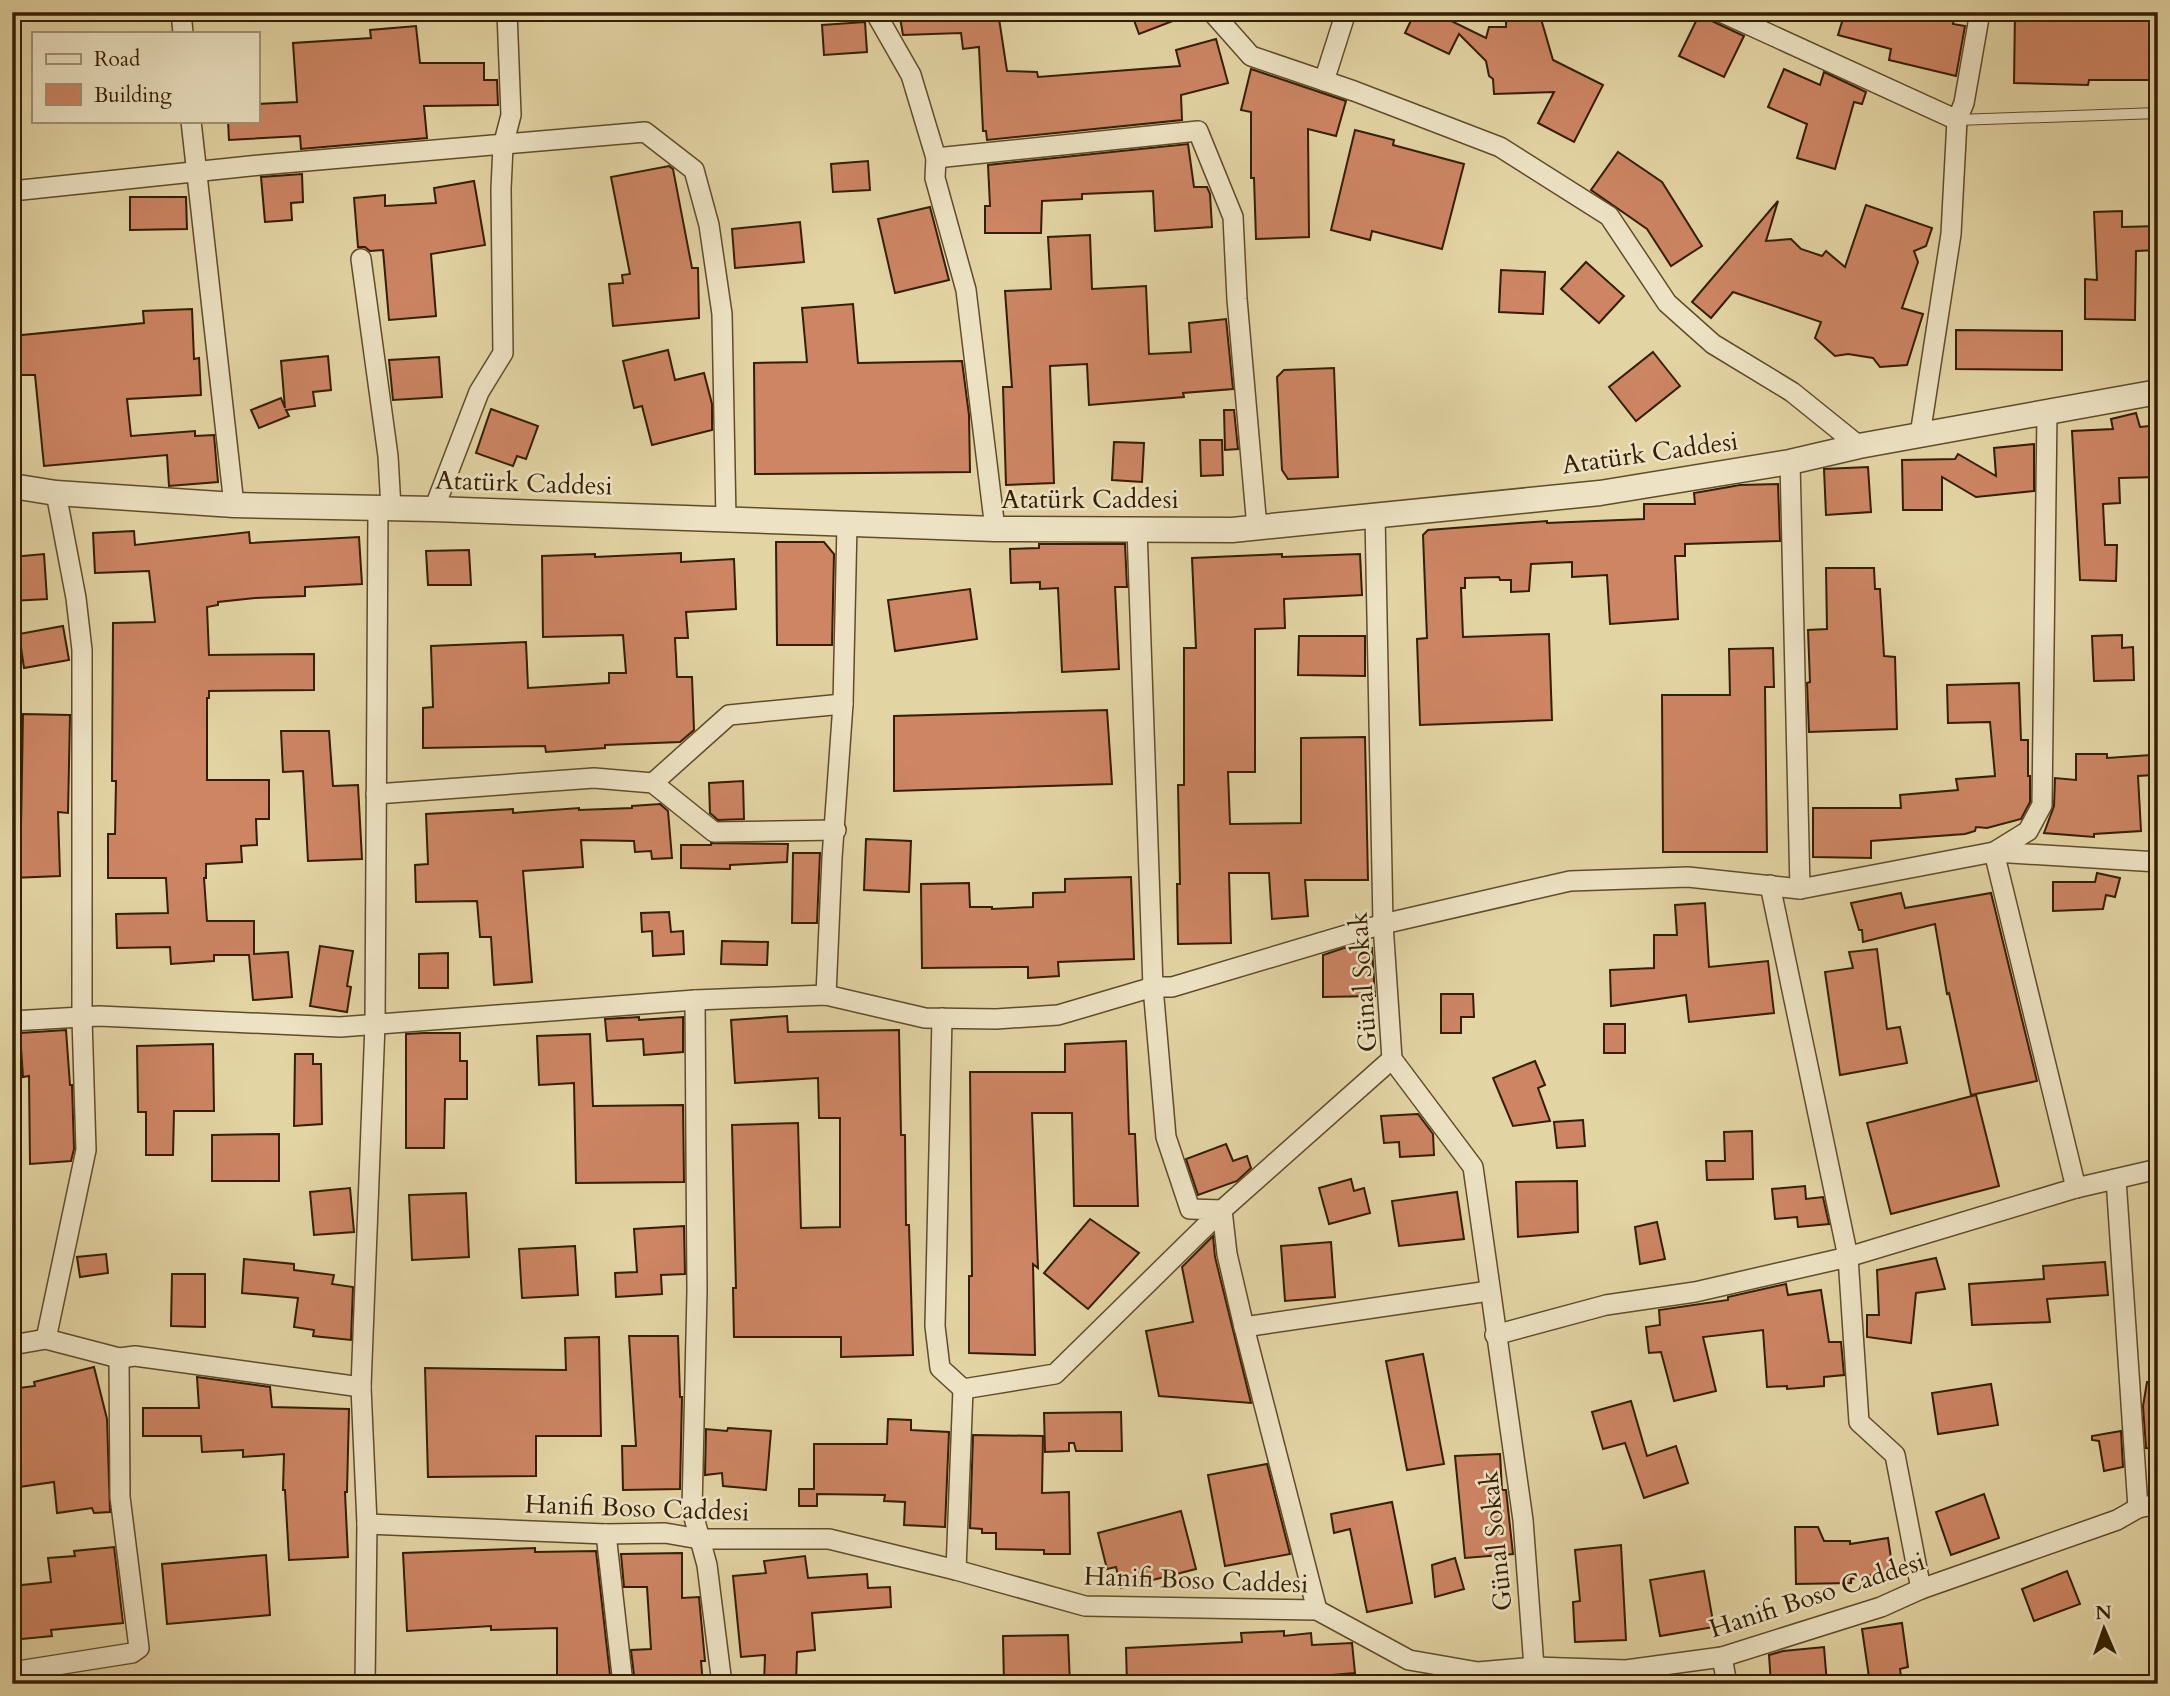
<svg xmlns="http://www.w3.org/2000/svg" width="2170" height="1696" font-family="Cardo,serif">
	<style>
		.building { fill: #cd8564; stroke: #341e00; stroke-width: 2 }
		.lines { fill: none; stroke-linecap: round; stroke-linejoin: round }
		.service-casing { stroke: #604c29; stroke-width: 12 }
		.minor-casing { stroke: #604c29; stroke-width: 22 }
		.tertiary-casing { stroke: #604c29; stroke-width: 27 }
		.service { stroke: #ede3c4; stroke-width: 10 }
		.minor { stroke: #ede3c4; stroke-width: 19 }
		.tertiary { stroke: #ede3c4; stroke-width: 24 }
		.labels { text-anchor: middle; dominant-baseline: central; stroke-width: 5; stroke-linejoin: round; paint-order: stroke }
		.street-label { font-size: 26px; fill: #341e00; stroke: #ede3c4 }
	</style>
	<rect width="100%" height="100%" fill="#e3d4a4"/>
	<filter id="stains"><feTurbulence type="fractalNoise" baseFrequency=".00286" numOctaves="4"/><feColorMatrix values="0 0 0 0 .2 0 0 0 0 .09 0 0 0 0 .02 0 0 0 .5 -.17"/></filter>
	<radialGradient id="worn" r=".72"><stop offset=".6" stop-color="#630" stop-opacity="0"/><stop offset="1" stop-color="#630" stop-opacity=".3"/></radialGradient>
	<g class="building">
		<path d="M899,12H998L1007,71L1037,72L1038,77L1180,66L1176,50L1216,39L1228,83L1181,95L1182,120L987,140L986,131H983L979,47L963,49L961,33L903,35Z"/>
		<path d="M1131,12H1191V14L1139,34Z"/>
		<path d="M1415,12H1433L1486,38L1489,27H1506V12H1539L1553,60L1603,85L1574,142L1538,123L1554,92L1494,94L1493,79L1489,76L1486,61L1459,34L1449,54L1405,33Z"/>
		<path d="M1845,12H1902L1933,19L1935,12H1955L1953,24L1965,26L1956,76L1889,60L1891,49L1838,35Z"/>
		<path d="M2015,12L2158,15V80H2089L2088,85L2014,83Z"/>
		<path d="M1699,15L1744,36L1724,77L1679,56Z"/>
		<path d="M865,22L867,52L824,55L822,25Z"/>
		<path d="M416,26L420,63H484V80H497L498,105L424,106L427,138L301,149L300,136L229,140L228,121H257V104L297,102L293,43L371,38L370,30Z"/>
		<path d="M1251,69L1346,101L1336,136L1308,129L1309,237L1256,239L1254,178H1251V112L1241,110Z"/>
		<path d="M1784,69L1820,85L1824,72L1866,92L1862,104L1854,102L1835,169L1797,158L1807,124L1768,107Z"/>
		<path d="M1355,130L1394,140L1393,145L1464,164L1442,249L1372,231L1370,240L1331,230Z"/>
		<path d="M1188,144L1194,187H1207L1210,194L1212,227L1155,231L1153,191L1082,194V199L1042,201L1041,233H985V206H990L988,165Z"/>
		<path d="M1618,152L1662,182L1702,246L1671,266L1647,229L1591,190Z"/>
		<path d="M868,161L870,190L833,192L831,164Z"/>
		<path d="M669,166L673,169L692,268H698L699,318L613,326L609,284L623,283L622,275L630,274L611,177Z"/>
		<path d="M302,174L303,202L291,203L292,220L265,222L261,177Z"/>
		<path d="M474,181L485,245L431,254L436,316L389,320L383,250L370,251L365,247H358L354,198L385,195V206L436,203L434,188Z"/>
		<path d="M130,197H186L187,229L130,230Z"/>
		<path d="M1778,201L1766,241L1791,239L1801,249L1822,256L1826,251L1845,267L1866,205L1932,228L1926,246L1914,251L1918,262L1902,308L1923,314L1907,365L1880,367L1873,358L1848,354L1835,356L1815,338L1821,322L1733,292L1711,318L1692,302Z"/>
		<path d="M930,207L949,280L895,293L878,219Z"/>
		<path d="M2122,211V227L2158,226V250L2136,251L2135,320L2085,319V279L2097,280L2094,212Z"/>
		<path d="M800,222L804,262L735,268L732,229Z"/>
		<path d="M1090,235L1092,289L1146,286L1149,354L1191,352L1189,323L1226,319L1233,389L1183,393L1184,397L1089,405L1087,364L1050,366L1054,483L1006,485L1003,387H1012L1005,291L1051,289L1048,237Z"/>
		<path d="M1586,262L1624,296L1599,323L1561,289Z"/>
		<path d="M1501,270L1545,272L1543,314L1499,312Z"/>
		<path d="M853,304L858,363L962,361L969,415L970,472L755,474L754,363L807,362L802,308Z"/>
		<path d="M192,309L194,359L199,358L201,395L127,399L131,436L195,431V436L214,435L218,482L169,486L167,455L44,466L35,375H12V336L144,323L143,311Z"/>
		<path d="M1956,330L2062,331V370L1956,369Z"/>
		<path d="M668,350L675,380L704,373L712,404V430L652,445L642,406L634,408L623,361Z"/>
		<path d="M1653,352L1680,386L1636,421L1609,387Z"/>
		<path d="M328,356L331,390L313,392L315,406L286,410L289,416L259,428L251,410L281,398L285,408L281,361Z"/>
		<path d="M439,357L442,397L393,400L389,360Z"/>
		<path d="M1334,368L1338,477L1288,479L1282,470L1277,377L1284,370Z"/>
		<path d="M491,409L538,426L526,459L517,456L513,466L476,453Z"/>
		<path d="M1224,410H1234L1238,449L1225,450Z"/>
		<path d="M2136,413L2140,427L2158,425V477L2119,478L2120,503L2103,504L2105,545H2117L2116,581L2080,580L2072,431L2113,429L2111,419Z"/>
		<path d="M1200,440H1222L1223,475L1201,476Z"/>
		<path d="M1114,442L1144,443L1142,482L1112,480Z"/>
		<path d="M2034,444V491L1976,497L1942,477V510H1903L1902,460L1955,459L1958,454L1996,476L1994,448Z"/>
		<path d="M1868,467L1871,512L1826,515L1824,469Z"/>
		<path d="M1778,484L1780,541L1685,544V556H1675L1678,619L1610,624L1607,575L1572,577V562L1531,564L1529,591L1511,592V580H1500L1499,577L1465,578V588H1461L1463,637L1549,634L1552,720L1420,725L1417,639L1427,638L1423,535L1428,530L1547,521V523L1644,519V504H1695L1694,493L1740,485Z"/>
		<path d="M134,531L135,545L249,532L250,543L359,537L362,584L305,587V596L255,598L218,602V605L207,607L209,655L314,654V690L209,691V698H207V780H269V819H256L257,845L241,846L242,862L206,864V878H204L207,921H254V954L288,952L292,997L253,1000L249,955H214V961L171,964L170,947L117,948L116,914L168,913L166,878H108V834H115L116,781H112L113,623L155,622L149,571L95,573L93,533Z"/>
		<path d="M776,542H824L834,554L832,645H777Z"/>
		<path d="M1039,544H1125L1127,587H1115L1119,669L1062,672L1058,588L1040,589V582L1011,583L1010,549L1039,548Z"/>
		<path d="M469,550L471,585H428L426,551Z"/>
		<path d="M681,553V562L734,559L736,609L686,612L688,638H675L677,677H692L694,730L680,742L605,745V748L546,752L545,746L423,748V708L433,707L431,646L526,642L528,688L609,683V673H626L623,635L543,637L542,556L595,554V557Z"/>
		<path d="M44,554L47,599L12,601V557Z"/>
		<path d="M1282,554V557L1360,554L1362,595L1284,599L1285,628L1255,629V772H1228L1230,824L1301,823V738L1365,737L1368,880H1305L1308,916L1272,919L1269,873H1229L1231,943L1178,944L1177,884H1180L1178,785H1184V648H1196L1192,558Z"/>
		<path d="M1826,568H1874L1875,589H1880L1884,656L1895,657L1897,729L1809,732L1807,683L1810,682L1808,630L1827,629Z"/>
		<path d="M970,589L977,639L895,651L888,600Z"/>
		<path d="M63,626L69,660L24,668L19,634Z"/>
		<path d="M2122,635V648L2133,647L2134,680L2094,681L2092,636Z"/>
		<path d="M1299,636H1365V676L1298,675Z"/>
		<path d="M1773,648L1774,687H1765L1767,852H1663L1662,695H1730L1729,649Z"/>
		<path d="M2019,683L2021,740H2028V776H2030V802L2021,819L1987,828L1976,827L1975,831L1965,834L1871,841V858L1813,857V808H1901L1900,795L1958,790L1956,779L1995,776L1990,722L1948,723L1947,685Z"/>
		<path d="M1107,710L1112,784L894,791V716Z"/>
		<path d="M23,714L70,715L68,813L58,812L60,876L12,878V828L21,827Z"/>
		<path d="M281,731H329L333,786L358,785L362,859L308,861L303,771L283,772Z"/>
		<path d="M2076,754H2107V758L2151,755L2153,775L2138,776L2141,831L2094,834V837L2044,833L2054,806L2055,778L2076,780Z"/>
		<path d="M743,781L744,819L718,820L710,813L709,783Z"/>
		<path d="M660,804L668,811L672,858L652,859L651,851L635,852L634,841L581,840L583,867L523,871L532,982L494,985L491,937H480L477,901L416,902L415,865L428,864L426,814L513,809V813L579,808V810L632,808V806Z"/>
		<path d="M866,839L911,841L909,892L864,890Z"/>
		<path d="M711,843L788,844L787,862L730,865V869L681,868V845H711Z"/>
		<path d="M793,853H820L817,923H792Z"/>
		<path d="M2097,873L2120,878L2115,897L2106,895L2103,909L2053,911V882H2095Z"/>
		<path d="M1131,877L1134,959L1058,962L1059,976L1028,978V967L922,968L921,884L969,883L970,907H992V909L1033,907V893L1065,892V879Z"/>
		<path d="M1901,893L1905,908L1991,893L2037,1081L1971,1095L1949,993L1947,994L1935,924L1863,942L1862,930H1859L1851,903Z"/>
		<path d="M1705,903L1709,967L1768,961L1774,1013L1689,1022L1686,995L1611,1006L1610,970L1654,968V935H1677L1675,905Z"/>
		<path d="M669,912L671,932L683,931L684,954L653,956L652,931L642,932L641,913Z"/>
		<path d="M722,941L768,942L767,965L721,964Z"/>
		<path d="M320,946L353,951L347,986L351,987L347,1012L310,1006Z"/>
		<path d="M1344,948H1372L1375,996L1323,997V955Z"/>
		<path d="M1877,949L1887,1029L1900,1027L1907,1063L1840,1075L1825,972L1853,968L1849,952Z"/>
		<path d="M448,953V988H419V954Z"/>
		<path d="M1441,994H1473L1474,1017H1461V1033H1441Z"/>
		<path d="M787,1016L788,1032L899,1030L901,1135H905L906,1225H909L913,1355L841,1357V1337H734L733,1288H736L732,1125L798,1123L801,1228L840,1227V1118H819L818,1078L735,1083L731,1020Z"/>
		<path d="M639,1017V1020L683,1017V1052L644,1055L643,1039L607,1041L605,1019Z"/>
		<rect x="1604" y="1024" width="21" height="29"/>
		<path d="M66,1030L70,1085H72L74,1149L71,1161L30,1164L29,1076L23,1077L20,1033Z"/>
		<path d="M424,1033H460V1061H467V1099H445L444,1148H406V1034Z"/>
		<path d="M590,1034L593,1106L683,1105L684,1182L576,1183L574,1083L539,1085L537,1036Z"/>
		<path d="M1126,1041L1129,1134H1135L1138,1206H1074L1072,1113H1032L1038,1268L1033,1264L1035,1355L969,1353V1276H972L970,1072H1065V1044Z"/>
		<path d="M213,1044L214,1111H174L173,1155H146V1112H138L137,1046Z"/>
		<path d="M295,1054H313V1064H321L322,1124L294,1126Z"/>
		<path d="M1535,1061L1545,1085L1538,1088L1550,1121L1513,1126L1493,1078Z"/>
		<path d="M1976,1095L1999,1186L1891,1214L1867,1123Z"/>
		<path d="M1418,1114L1433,1134L1434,1155L1400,1157L1399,1142L1384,1143L1381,1116Z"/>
		<path d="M1583,1120L1585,1146L1557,1148L1554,1122Z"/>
		<path d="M1752,1131L1753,1179L1707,1180L1706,1161H1725L1724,1132Z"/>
		<path d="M279,1134V1181H212V1135Z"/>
		<path d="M1226,1144L1233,1161L1247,1156L1251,1168L1237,1181L1198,1195L1186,1159Z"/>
		<path d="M1351,1179L1354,1191L1364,1188L1370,1213L1329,1224L1319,1188Z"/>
		<path d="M1577,1181L1578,1232L1518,1237L1516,1182Z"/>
		<path d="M1805,1186L1806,1199L1823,1197L1829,1224L1798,1227L1797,1217L1775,1219L1772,1189Z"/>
		<path d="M350,1188L354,1232L314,1235L310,1192Z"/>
		<path d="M1457,1192L1464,1239L1399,1246L1392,1201Z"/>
		<path d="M466,1193L469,1257L412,1260L409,1195Z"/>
		<path d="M1090,1219L1139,1253L1088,1309L1044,1273Z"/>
		<path d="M1657,1222L1665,1259L1640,1264L1635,1227Z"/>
		<path d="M684,1226L685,1274L661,1275L662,1294L616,1297L615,1273L637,1272L634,1229Z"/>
		<path d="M1213,1236L1215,1257L1251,1403L1159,1396L1146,1331L1193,1322L1182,1267Z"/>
		<path d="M1331,1242L1335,1297L1285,1301L1281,1246Z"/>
		<path d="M575,1246L578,1295L522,1298L519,1249Z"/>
		<path d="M106,1254L108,1273L80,1277L77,1257Z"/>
		<path d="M1936,1258L1945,1289L1916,1293L1911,1343L1867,1337V1315H1879L1877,1270Z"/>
		<path d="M244,1259L294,1264V1270L334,1275L332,1284L353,1287L351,1340L313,1336L314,1330L294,1327L298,1298L242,1293Z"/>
		<path d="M2105,1262L2108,1295L2047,1299L2050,1322L1972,1325L1969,1284L2044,1279L2043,1266Z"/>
		<path d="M172,1274H205V1327L171,1326Z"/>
		<path d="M1786,1284L1788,1295L1821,1290L1829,1342H1841L1844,1375L1824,1377V1386L1787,1389V1386L1767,1387L1763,1330L1703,1337L1716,1391L1674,1401L1661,1352L1649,1353L1646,1327L1660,1325L1659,1310L1728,1300V1297Z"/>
		<path d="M629,1336H678L680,1397H682L680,1489L623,1490L622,1446H636Z"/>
		<path d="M599,1337L601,1436H536V1476L428,1477L425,1368L566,1370L565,1338Z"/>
		<path d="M1423,1354L1444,1464L1407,1470L1386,1361Z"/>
		<path d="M94,1367L107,1419L110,1512L94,1513L92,1508L57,1513L54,1482L12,1488V1389L35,1386L34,1382Z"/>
		<path d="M197,1377L270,1387L272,1407L349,1409L347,1492H345L348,1557L289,1560L285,1490H283L284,1454L243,1457V1450L202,1452L201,1436H143V1408H199Z"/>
		<path d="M2147,1382L2158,1383V1449L2146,1448L2143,1406Z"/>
		<path d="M1991,1384L1998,1425L1938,1434L1932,1393Z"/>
		<path d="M1631,1401L1647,1456L1676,1446L1688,1483L1644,1498L1625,1443L1603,1449L1592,1412Z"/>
		<path d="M1121,1412L1122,1451H1076L1074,1443H1069V1451L1045,1452L1044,1413Z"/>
		<path d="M888,1419L911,1420V1430L949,1432L945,1527L904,1525L905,1502L884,1501L885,1495L817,1494V1506H799V1489H814V1444H887Z"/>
		<path d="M728,1428L771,1431L766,1490L723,1486L722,1473L705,1475L706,1429L727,1431Z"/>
		<path d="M2121,1431L2123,1467L2104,1471L2099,1441L2092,1440V1436Z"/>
		<path d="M973,1435L1043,1436L1042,1493L1069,1492L1070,1554H1044V1550L996,1549V1533H982V1529L970,1528Z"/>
		<path d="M1500,1454L1502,1490H1506L1513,1554L1465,1558L1455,1456Z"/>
		<path d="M1267,1464L1290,1554L1225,1566L1208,1475Z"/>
		<path d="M1984,1494L1999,1538L1951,1555L1936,1512Z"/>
		<path d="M1392,1502L1412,1603L1367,1612L1350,1529L1334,1533L1331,1514Z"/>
		<path d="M1181,1511L1196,1569L1121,1588L1116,1567L1107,1569L1098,1533Z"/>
		<path d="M1795,1527H1818L1824,1541H1850V1544L1888,1538L1893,1571L1851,1579V1583L1796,1584Z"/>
		<path d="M1621,1545L1626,1640L1575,1642L1573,1602L1580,1601L1575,1550Z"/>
		<path d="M114,1547L123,1623L51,1630L52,1636L12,1640V1586L51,1582L48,1558L75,1556L74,1551Z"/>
		<path d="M535,1548V1552L596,1551L611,1684H557V1628L491,1630V1626L407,1631L403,1553Z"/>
		<path d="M682,1553V1598L699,1597L705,1661H701L703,1684H635L631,1650L651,1649L647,1587H624L621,1554Z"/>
		<path d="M266,1555L270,1615L167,1624L162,1564Z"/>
		<path d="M805,1556L808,1578L867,1574L868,1588L890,1587L891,1607L812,1613L815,1650L797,1652L796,1684H764L765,1655L741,1657L733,1576L766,1573L764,1561Z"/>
		<path d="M1455,1558L1464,1589L1435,1597L1432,1565Z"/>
		<path d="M1704,1571L1714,1627L1660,1636L1650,1580Z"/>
		<path d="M2067,1571L2080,1604L2034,1621L2022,1589Z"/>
		<path d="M1902,1623L1908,1667L1900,1669L1902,1684H1870L1862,1629Z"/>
		<path d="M1284,1631V1636L1311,1633L1312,1645L1352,1643L1355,1673L1286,1679L1287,1684H1127L1126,1648L1242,1642L1241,1633Z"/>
		<path d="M1068,1635L1070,1684H1004L1003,1636Z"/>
		<path d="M1824,1647L1827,1684H1771L1769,1655L1783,1651Z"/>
	</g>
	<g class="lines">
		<g class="service-casing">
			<path id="service" d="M1957,120L2158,113"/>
		</g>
		<g class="minor-casing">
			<g id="minor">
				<path d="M181,12L183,33"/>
				<path d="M875,12L911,75L936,158L935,178L966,290L995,529"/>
				<path d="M1212,12L1251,56L1354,91L1500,147L1609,216L1667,303L1713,344L1792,392L1859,446"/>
				<path d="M1721,12L1957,120"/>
				<path d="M1324,81L1346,12"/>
				<path d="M191,121L234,505"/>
				<path d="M936,158L1198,131L1233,217L1237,299L1257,528"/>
				<path d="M12,191L260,165L645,132L694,170L709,225L722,314L726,519"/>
				<path d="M361,259L388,456L391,508"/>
				<path d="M2047,412L2042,805L2028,831L1994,852L2076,1188"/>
				<path d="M1920,435L1951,234L1957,120L1964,103L1980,12"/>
				<path d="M1790,462L1800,889"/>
				<path d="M434,509L479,392L503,353L501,189L503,146L511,115L507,12"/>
				<path d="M1375,515L1383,924L1392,1059L1473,1167L1523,1520L1534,1667"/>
				<path d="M653,783L729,715L843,704"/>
				<path d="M376,794L594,778L653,783L714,832L836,830"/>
				<path d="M1770,885L1848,1257L1859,1422L1895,1455L1921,1589"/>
				<path d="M826,995L832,858L843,704L847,524"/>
				<path d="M695,1000L697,1291L692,1510L707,1565L722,1684"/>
				<path d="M942,1018L935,1326L940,1368L963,1389L1055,1374L1222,1210L1190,1209L1166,1137L1153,987L1137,529"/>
				<path d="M12,1021L99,1016L340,1027L695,1000L826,995L925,1018L996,1019L1058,1015L1153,987H1172L1383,924L1570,881L1688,877L1800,889L1994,852L2158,862"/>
				<path d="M2116,1179L2138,1508"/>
				<path d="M1244,1327L1489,1291"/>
				<path d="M1495,1335L1606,1305L1695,1292L1848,1257L2076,1188L2158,1169"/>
				<path d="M46,1339L86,1150L82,1018V650L76,598L56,493"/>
				<path d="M12,1345L46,1339L119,1358L135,1356L361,1387"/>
				<path d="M367,1524L606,1534L665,1533L699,1539H829L956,1570L1085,1606L1317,1610L1409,1660L1478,1672L1534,1667L1626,1670L1722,1657L1881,1607L1921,1589L2117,1520L2138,1508L2158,1504"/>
				<path d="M606,1534L623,1684"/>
				<path d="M956,1570L963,1389"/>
				<path d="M1317,1610L1244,1327L1227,1254L1222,1210L1392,1059"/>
				<path d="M1722,1657L1727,1684"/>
				<path d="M12,1672L132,1653L139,1648L120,1497L119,1358"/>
				<path d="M365,1684L367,1524L361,1387L375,1024L378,509"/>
			</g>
		</g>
		<g class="tertiary-casing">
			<path id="tertiary" d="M12,486L56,493L234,505L434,509L995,529L1232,530L1600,493L1790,462L1859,446L2158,392"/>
		</g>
		<use href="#service" class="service"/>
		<use href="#minor" class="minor"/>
		<use href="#tertiary" class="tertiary"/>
	</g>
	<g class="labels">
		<g class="street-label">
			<text transform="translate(1650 453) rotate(-8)">Atatürk Caddesi</text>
			<text transform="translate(524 483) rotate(2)">Atatürk Caddesi</text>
			<text x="1090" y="499">Atatürk Caddesi</text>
			<text transform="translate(1363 982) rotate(-94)">Günal Sokak</text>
			<text transform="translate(637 1508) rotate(2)">Hanifi Boso Caddesi</text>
			<text transform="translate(1496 1541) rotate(-96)">Günal Sokak</text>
			<text transform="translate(1196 1580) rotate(2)">Hanifi Boso Caddesi</text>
			<text transform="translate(1817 1595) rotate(-18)">Hanifi Boso Caddesi</text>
		</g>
	</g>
	<rect width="2170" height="1696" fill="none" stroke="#e3d4a4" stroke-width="42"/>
	<rect x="14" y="14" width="2142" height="1668" fill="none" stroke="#341e00" stroke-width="3.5"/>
	<rect x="21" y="21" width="2128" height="1654" fill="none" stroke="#341e00" stroke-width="2"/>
	<rect x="32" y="32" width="228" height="91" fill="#ede3c4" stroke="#a39476" stroke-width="2"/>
	<rect x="46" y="54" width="35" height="10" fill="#ede3c4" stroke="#a39476" stroke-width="2"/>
	<text x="94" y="66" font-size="21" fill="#341e00">Road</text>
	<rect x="46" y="84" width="35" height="21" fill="#cd8564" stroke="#a39476" stroke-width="2"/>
	<text x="94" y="102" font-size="21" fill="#341e00">Building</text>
	<g transform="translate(2104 1629) rotate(358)" stroke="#ede3c4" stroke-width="5" paint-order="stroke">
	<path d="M0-5L12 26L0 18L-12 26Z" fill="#341e00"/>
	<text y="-10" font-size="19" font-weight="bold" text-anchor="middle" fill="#341e00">N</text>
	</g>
	<rect width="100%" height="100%" filter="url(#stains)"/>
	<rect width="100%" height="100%" fill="url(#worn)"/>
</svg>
